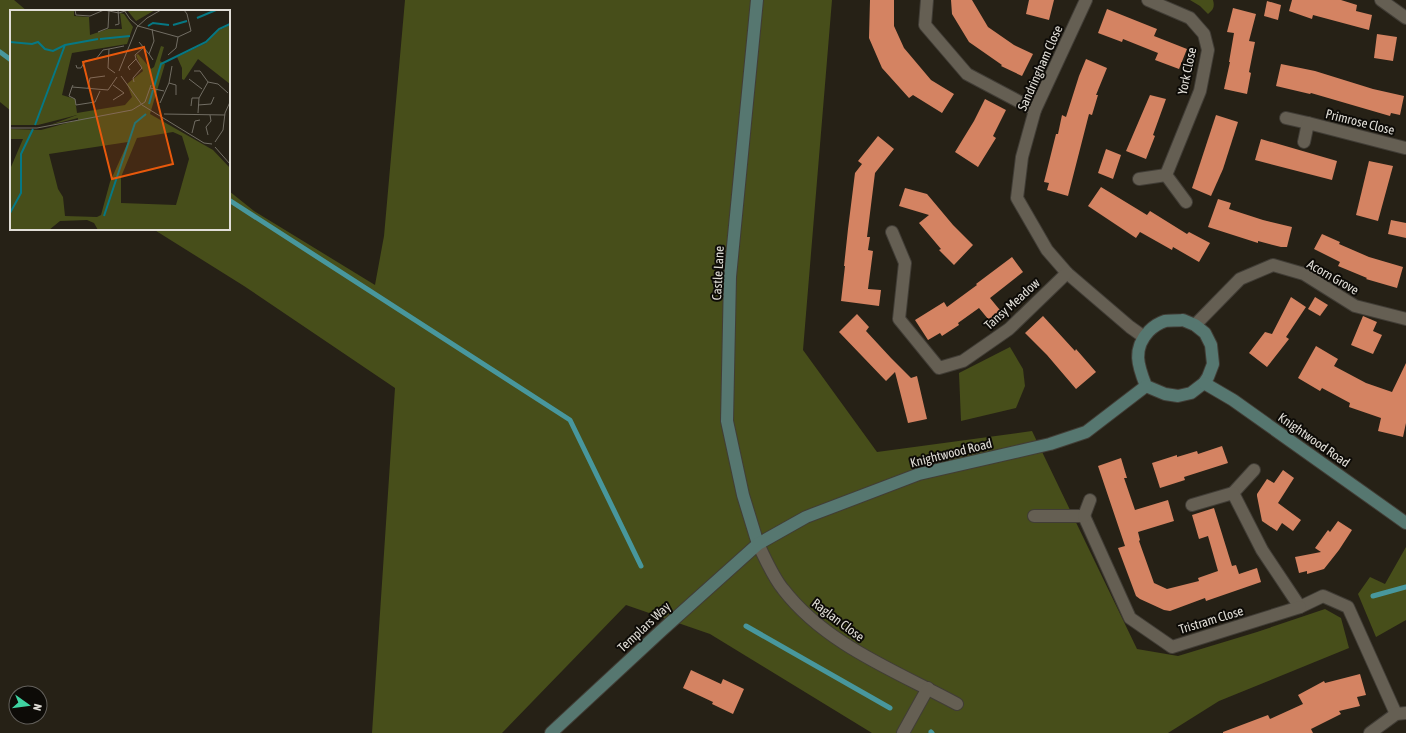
<svg xmlns="http://www.w3.org/2000/svg" width="1406" height="733" font-family="'Asap Condensed',sans-serif">
	<style>
		.green { fill: #474e1a }
		.lines { fill: none; stroke-linecap: round; stroke-linejoin: round }
		.stream { stroke: #48979d; stroke-width: 5 }
		.building { fill: #d48362 }
		.street-casing { stroke: #413d36; stroke-width: 14 }
		.secondary-casing { stroke: #413d36; stroke-width: 14 }
		.street { stroke: #655f53; stroke-width: 12 }
		.secondary { stroke: #567770; stroke-width: 12 }
		.labels { text-anchor: middle; dominant-baseline: central; stroke-width: 4; stroke-linejoin: round; paint-order: stroke }
		.street-label { font-size: 13px; fill: #e1ded7; stroke: #0d0b07 }
		.inset-river { fill: none; stroke: #067884; stroke-width: 2 }
		.inset-road { fill: none; stroke: #716d63; stroke-width: 1 }
		.view { fill: #e8590c; fill-opacity: 0.15; stroke: #e8590c; stroke-width: 2 }
		.inset-edge { fill: none; stroke: #e1ded7; stroke-width: 2 }
	</style>
	<rect width="100%" height="100%" fill="#262116"/>
	<g class="green">
		<path d="M0,0H14L27,11H11V111L0,102Z"/>
		<path d="M405,0H832L803,350L877,452L1032,431L1137,649L1178,656L1257,632L1325,609L1341,618L1349,648L1219,701L1168,733H872L710,634L626,605L502,733H372L395,388L244,286L153,229H229V191L254,211L375,285L384,236Z"/>
		<path d="M1190,0H1213C1215,7 1213,10 1208,14L1200,6Z"/>
		<path d="M1010,347L1023,369L1025,386L1016,408L961,421L959,373Z"/>
		<path d="M1406,547V620L1376,637L1358,594L1370,577L1385,584Z"/>
	</g>
	<g class="lines">
		<g class="stream">
			<path d="M0,52L11,60"/>
			<path d="M229,200L570,420L641,566"/>
			<path d="M1373,596L1406,587"/>
			<path d="M746,626L890,708"/>
			<path d="M931,732L932,733"/>
		</g>
	</g>
	<g class="building">
		<path d="M870,0H894V26L904,48L931,80L954,94L942,113L913,95L909,98L882,68L869,38Z"/>
		<path d="M951,0H972L988,27L1014,45L1033,54L1022,76L1001,66L1002,65L969,42L952,14Z"/>
		<path d="M1029,0H1054L1049,20L1026,14Z"/>
		<path d="M1292,0H1341L1357,5L1356,11L1372,15L1369,30L1313,15L1312,19L1289,11Z"/>
		<path d="M1267,1L1281,5L1278,20L1264,16Z"/>
		<path d="M1233,8L1256,14L1249,41L1255,42L1249,72L1251,73L1247,94L1224,89L1230,62H1229L1234,33L1227,32Z"/>
		<path d="M1107,9L1157,29L1154,36L1187,49L1179,69L1155,60L1158,53L1123,39L1122,42L1098,33Z"/>
		<path d="M1377,34L1397,37L1393,61L1374,58Z"/>
		<path d="M1086,59L1107,68L1096,95H1098L1092,115L1089,114L1068,196L1047,190L1049,183L1044,182L1056,134H1058L1062,115L1066,117L1079,76Z"/>
		<path d="M1281,64L1315,71L1373,89L1404,96L1400,115L1391,113L1390,116L1311,93L1310,94L1276,86Z"/>
		<path d="M1150,95L1166,99L1153,135L1155,136L1146,159L1126,151Z"/>
		<path d="M985,99L1006,110L993,136L996,138L978,167L955,152L974,121Z"/>
		<path d="M1216,115L1238,122L1223,169L1211,196L1192,188Z"/>
		<path d="M878,136L894,149L875,173L867,237H870L868,250L873,251L868,289L881,290L879,306L841,301L845,266H844L848,229L855,173L862,164L858,161Z"/>
		<path d="M1261,139L1337,161L1332,180L1255,160Z"/>
		<path d="M1106,149L1121,155L1113,179L1098,173Z"/>
		<path d="M1369,161L1393,166L1378,221L1356,215Z"/>
		<path d="M1101,187L1147,215L1150,211L1187,234L1189,232L1210,243L1199,262L1173,247L1172,250L1140,232L1136,238L1088,206Z"/>
		<path d="M905,188L927,194L953,225L973,245L954,265L939,250L941,249L919,223L929,215L899,206Z"/>
		<path d="M1218,199L1231,203L1229,209L1263,220L1292,227L1287,247H1281L1258,241V243L1208,227Z"/>
		<path d="M1391,220L1406,223V238L1388,234Z"/>
		<path d="M1322,234L1340,242L1339,244L1369,257L1403,267L1397,288L1366,279L1367,278L1338,266L1340,262L1314,249Z"/>
		<path d="M1012,257L1023,272L990,298L1004,315L993,325L979,308L958,323L959,325L942,336L940,333L928,340L915,320L944,302L947,307L977,285L976,284Z"/>
		<path d="M1291,297L1306,307L1286,337L1289,339L1267,367L1249,353L1265,332L1272,334Z"/>
		<path d="M1315,297L1328,305L1320,316L1308,309Z"/>
		<path d="M857,314L869,327L866,331L891,358L911,378L917,376L927,419L908,423L895,372L886,381L839,332Z"/>
		<path d="M1043,316L1075,351L1076,349L1096,372L1076,389L1047,355L1025,333Z"/>
		<path d="M1363,316L1377,322L1373,331L1382,335L1373,354L1351,345Z"/>
		<path d="M1316,346L1338,359L1334,366L1366,383L1392,392L1406,363V423L1403,437L1378,431L1381,418L1349,407L1350,403L1322,388L1320,391L1298,378Z"/>
		<path d="M1222,446L1228,463L1184,477L1185,480L1160,488L1152,463L1177,455V457L1197,451L1198,454Z"/>
		<path d="M1121,458L1127,478H1124L1135,510L1168,500L1174,521L1138,532L1140,540L1139,541L1154,583L1167,589L1199,581L1198,578L1218,571L1208,536L1199,539L1192,515L1214,508L1232,566L1236,565L1239,574L1257,568L1261,582L1206,601L1205,598L1170,611L1164,610L1140,599L1136,596L1118,548L1125,546L1098,466Z"/>
		<path d="M1283,470L1294,478L1278,503L1301,520L1293,531L1282,523L1277,531L1262,521L1257,496V494L1267,479L1274,483Z"/>
		<path d="M1338,521L1352,530L1339,550L1324,569L1307,574V571L1299,573L1295,557L1321,552L1315,548L1328,530L1330,532Z"/>
		<path d="M691,670L721,684L723,679L744,689L733,714L712,704L713,702L683,688Z"/>
		<path d="M1360,674L1366,695L1357,697L1360,706L1339,711L1341,714L1311,729L1313,733H1223V732L1268,715L1270,719L1303,704L1298,695L1324,681L1325,683Z"/>
	</g>
	<g class="lines">
		<g class="street-casing">
			<g id="street">
				<path d="M927,0L925,25L967,74L1035,110"/>
				<path d="M1086,0L1035,110L1022,157L1017,198L1047,250L1067,273L1130,327L1144,337"/>
				<path d="M1148,0L1190,18L1204,34L1208,50L1200,91L1166,175L1186,202"/>
				<path d="M1381,0L1406,18"/>
				<path d="M1286,118L1308,123"/>
				<path d="M1304,142L1308,123L1405,148"/>
				<path d="M1139,179L1166,175"/>
				<path d="M892,232L905,263L899,319L939,368L963,361L1009,329L1067,273"/>
				<path d="M1195,325L1240,279L1273,265L1304,274L1355,306L1406,319"/>
				<path d="M1233,493L1254,470"/>
				<path d="M1192,505L1233,493L1262,550L1300,607L1323,596L1348,607L1396,714"/>
				<path d="M1034,516H1084L1130,618L1172,647L1300,607"/>
				<path d="M1084,516L1090,500"/>
				<path d="M758,544C765,558 773,577 783,589C826,645 896,671 957,704"/>
				<path d="M903,733L928,688"/>
				<path d="M1370,733L1396,714L1406,713"/>
			</g>
		</g>
		<g class="secondary-casing">
			<g id="secondary">
				<path d="M757,0L730,277L727,421L743,495L758,544"/>
				<path d="M1183,320L1195,325L1205,333L1211,345L1213,364L1208,377L1204,383L1191,393L1178,396L1165,394L1146,386C1138,366 1132,349 1149,331C1153,327 1159,323 1165,321C1170,320 1178,321 1183,320Z"/>
				<path d="M1204,383L1233,400L1406,523"/>
				<path d="M551,733L661,631L758,544L806,517L919,474L1050,444L1086,432L1146,386"/>
			</g>
		</g>
		<use href="#street" class="street"/>
		<use href="#secondary" class="secondary"/>
	</g>
	<g class="labels">
		<g class="street-label">
			<text transform="translate(1040 68) rotate(-66)">Sandringham Close</text>
			<text transform="translate(1187 71) rotate(-78)">York Close</text>
			<text transform="translate(1360 122) rotate(14)">Primrose Close</text>
			<text transform="translate(718 273) rotate(-87)">Castle Lane</text>
			<text transform="translate(1333 277) rotate(30)">Acorn Grove</text>
			<text transform="translate(1012 304) rotate(-42)">Tansy Meadow</text>
			<text transform="translate(1314 440) rotate(35)">Knightwood Road</text>
			<text transform="translate(951 453) rotate(-14)">Knightwood Road</text>
			<text transform="translate(838 620) rotate(37)">Raglan Close</text>
			<text transform="translate(1211 620) rotate(-17)">Tristram Close</text>
			<text transform="translate(644 627) rotate(-43)">Templars Way</text>
		</g>
	</g>
	<g transform="translate(10 10)">
		<rect width="220" height="220" fill="#262116"/>
		<path d="M0,0H64V6L79,7L80,25L98,19H112L110,3L114,4L123,17L117,34L62,43L52,85L65,89L67,103L115,95L122,87L117,74L133,61L126,45L128,44L141,59L144,57L151,36L154,37L150,51L155,54L140,104L203,140L220,158V220H88L84,213L77,210L50,211L39,220H0L1,157L13,129H0V119L31,120L68,110V108L40,115L67,105L28,115H0ZM163,122L172,126L179,149L166,195L111,193V167L127,128ZM118,132L100,172L91,205L87,207L55,206L53,187L48,179L39,144ZM117,0H145L126,11ZM220,15V74L188,49L174,70L172,69V58L167,47L196,33L209,20Z" fill="#474e1a" fill-rule="evenodd"/>
		<path class="inset-river" d="M187,8L206,0M163,15L177,11M138,16L143,13L159,15M90,29L120,26M0,32L22,34L28,32L35,39L43,41L55,35L88,29M144,77L151,54L196,32L209,19L220,14M139,94L143,80M25,115L55,35M0,203L11,183V144L23,119M94,206L125,113L136,104"/>
		<path class="inset-road" d="M65,0L66,5L80,6L94,0L109,3L115,1M114,0L120,9L128,16L168,27L181,21L177,4L174,0M105,15L109,14L108,0M142,19L144,31L139,44L143,50M88,22L98,18L99,1M129,32L139,44M99,39L114,36M158,45L166,38L168,27M66,55L67,58H71L75,51L86,49L93,40L99,39L98,58L105,63M120,60L118,57L126,49L125,45L133,38M109,61L127,17L137,8L151,0M184,61H190L198,72M111,66L132,95L194,133L202,134M179,69L192,79M124,72L123,68L132,58L126,49M198,72L208,74L218,83M159,73L166,75V85M63,75L62,77L98,80L107,67M103,75L114,83L103,90M62,77L59,86L65,89L66,95L85,92L90,81M78,78L80,68L95,66M140,78L154,81M150,93L159,73L162,56M188,95L201,94L204,87M181,96L182,88H189M188,103L189,88L198,72M154,104L215,105M0,118H27L122,100L135,92L141,75M182,123L185,111L190,110M198,125L196,117L201,111L200,105M205,132L213,120L215,103L220,92M205,137L220,154"/>
		<path class="view" d="M134,37L163,154L102,169L73,52Z"/>
		<rect width="220" height="220" class="inset-edge"/>
	</g>
	<g transform="translate(28 705) rotate(104)"><circle r="19" fill="#0d0b07" stroke="#625f5a"/>
	<path d="M0-3L7 15L0 10L-7 15Z" fill="#3fd4a2"/>
	<text y="-6" font-size="11" font-weight="bold" text-anchor="middle" fill="#e1ded7">N</text>
	</g>
</svg>
